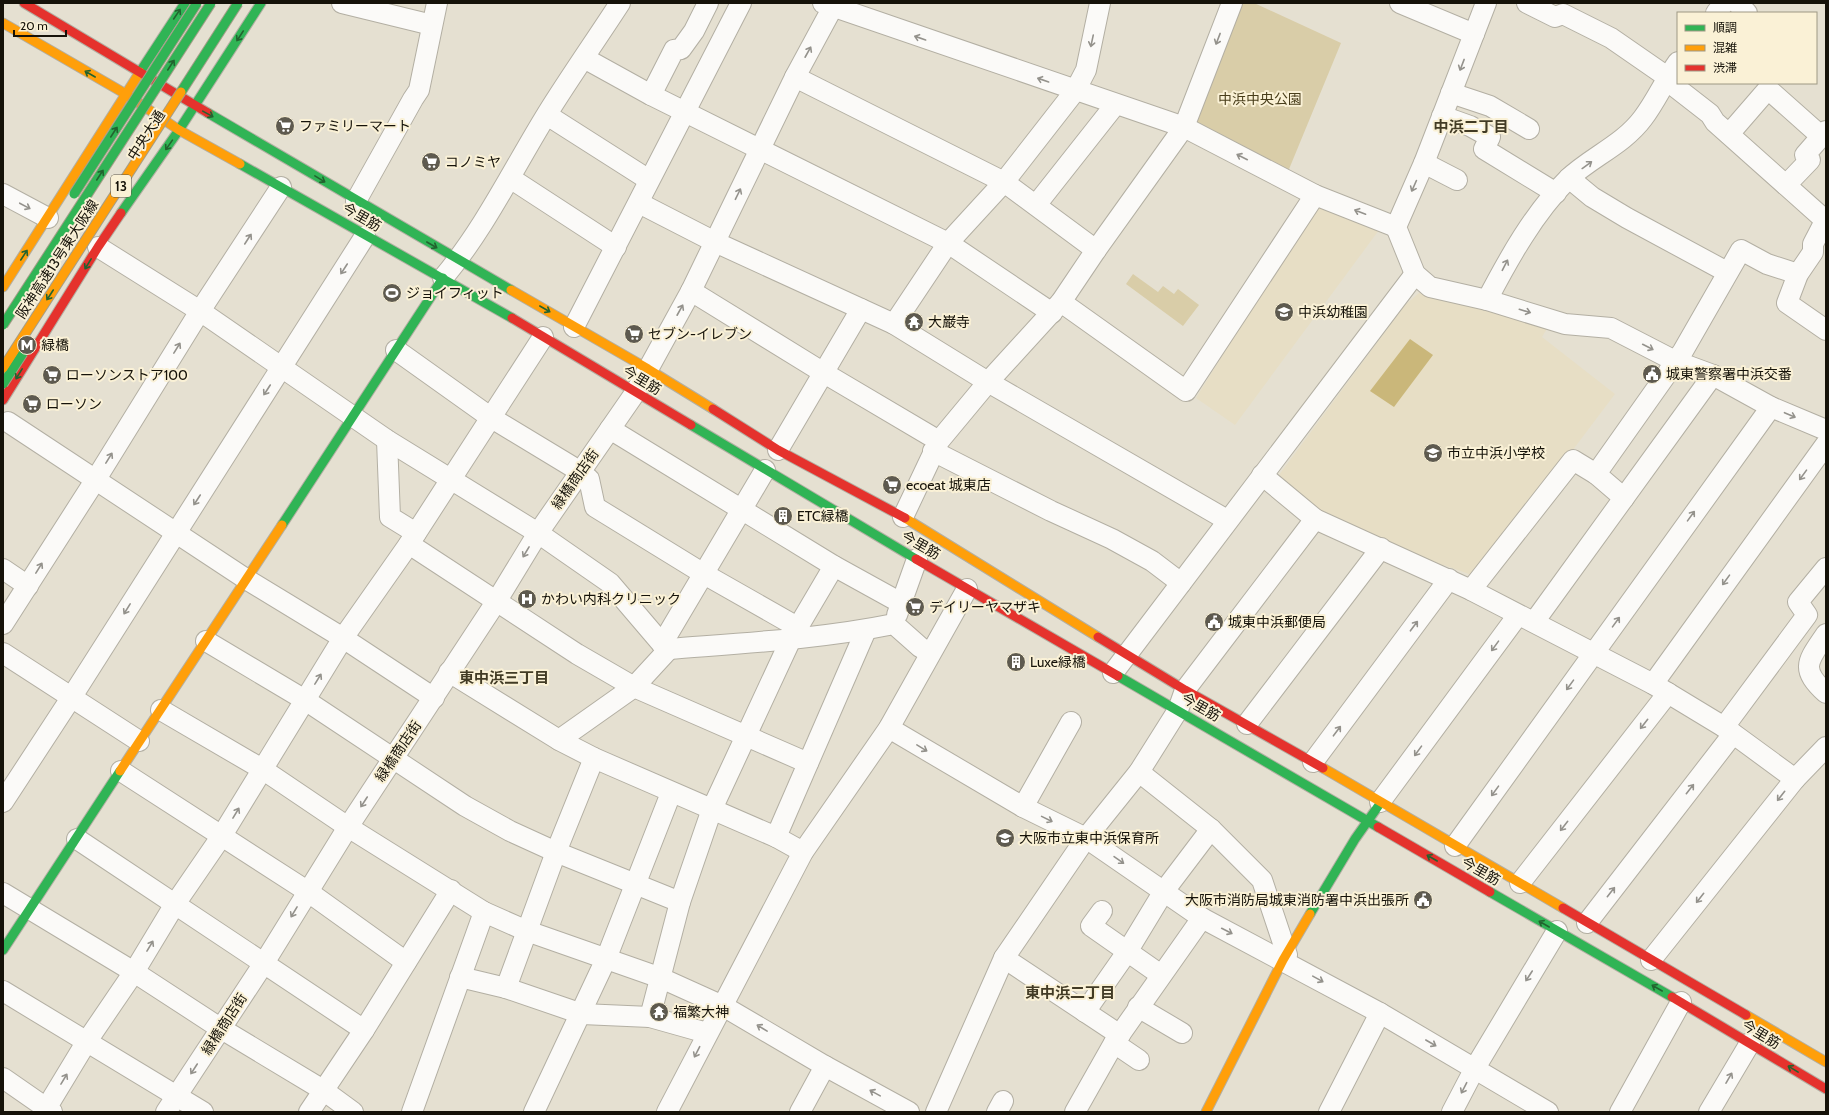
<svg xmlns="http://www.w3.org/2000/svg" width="1829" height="1115" font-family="Cabin,'Noto Sans JP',sans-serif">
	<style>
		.built { fill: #e7dec5 }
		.green { fill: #d9cda8 }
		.water { fill: #cab77a }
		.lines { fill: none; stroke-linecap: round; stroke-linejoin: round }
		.street-casing { stroke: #b3afa3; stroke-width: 22 }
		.fast-casing { stroke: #b3afa3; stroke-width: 11 }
		.slow-casing { stroke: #b3afa3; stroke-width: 11 }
		.jam-casing { stroke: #b3afa3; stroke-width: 11 }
		.street { stroke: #fbfaf8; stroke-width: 20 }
		.fast { stroke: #30b455; stroke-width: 9 }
		.slow { stroke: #ff9f0a; stroke-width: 9 }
		.jam { stroke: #e5322d; stroke-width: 9 }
		.fast-bridge-casing { stroke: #a49d88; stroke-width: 11; stroke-linecap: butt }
		.slow-bridge-casing { stroke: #a49d88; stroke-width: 11; stroke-linecap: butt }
		.fast-bridge { stroke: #30b455; stroke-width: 9 }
		.slow-bridge { stroke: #ff9f0a; stroke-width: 9 }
		.oneway { stroke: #22632f }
		.oneway2 { stroke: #94928c }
		.labels { text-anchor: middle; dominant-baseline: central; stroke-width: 4; stroke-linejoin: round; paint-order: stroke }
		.shield { fill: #faf1d6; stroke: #5a5546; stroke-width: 1 }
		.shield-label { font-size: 13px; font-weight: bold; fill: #151209 }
		.park-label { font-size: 14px; fill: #483d1a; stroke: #faf1d6 }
		.poi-label { font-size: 14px; fill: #151209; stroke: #faf1d6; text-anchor: start }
		.street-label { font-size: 14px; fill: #151209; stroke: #faf1d6 }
		.neighbourhood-label { font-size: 15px; font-weight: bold; fill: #423b25; stroke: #faf1d6 }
	</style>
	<rect width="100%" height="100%" fill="#e5e0d1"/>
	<g class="built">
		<path d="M1317,202L1382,226L1235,425L1196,398Z"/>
		<path d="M1419,293L1434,296L1548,327L1542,337L1615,394L1477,577L1444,565L1442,569L1324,516L1283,486L1279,475L1405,305Z"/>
	</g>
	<g class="green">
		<path d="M1242,3H1254L1341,43L1287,174L1191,123Z"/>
		<path d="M1133,274L1158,292L1163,286L1174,294L1178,289L1199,305L1183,326L1126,284Z"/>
	</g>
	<path class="water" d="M1410,339L1433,355L1394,407L1370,391Z"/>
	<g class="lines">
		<g class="street-casing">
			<g id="street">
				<path d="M342,3L432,25"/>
				<path d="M823,3L1184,127L1315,195L1396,227"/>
				<path d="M1100,3L1086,70L1075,91L1004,182L948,243L894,324L988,382L1227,520"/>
				<path d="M1400,3L1474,34"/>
				<path d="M1486,3L1424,163L1396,227L1415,274L1430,287L1487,300L1565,324L1611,328L1675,361L1713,375L1771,407L1826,430"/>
				<path d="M1527,3L1555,17L1563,14L1611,38L1663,74L1665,79L1710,114L1715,122L1825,220"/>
				<path d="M1737,3L1747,13"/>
				<path d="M1716,13L1724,3"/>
				<path d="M584,58L651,95L948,243L1052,313"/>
				<path d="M795,77L1004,182L1096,250"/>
				<path d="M1451,93L1490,106L1529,129"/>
				<path d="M651,95L674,50L681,49L694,31L708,3"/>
				<path d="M547,115L649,180"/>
				<path d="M1442,116L1470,126L1490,137L1484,149L1556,193"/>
				<path d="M1729,134L1768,89L1822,137"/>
				<path d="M1424,163L1457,180"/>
				<path d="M510,178L616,247"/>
				<path d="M1569,178L1592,197L1627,218L1727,272"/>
				<path d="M1786,185L1810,160L1805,155L1826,131"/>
				<path d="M3,194L48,218"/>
				<path d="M356,201L413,99L419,90L437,3"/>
				<path d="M639,203L715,242L894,324"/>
				<path d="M1036,205L1115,105"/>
				<path d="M1826,219L1813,244V252L1798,274L1787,303L1826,330"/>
				<path d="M98,247L200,311L387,440L538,533L610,583L662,644L669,649C744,643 820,639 894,624L920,647L930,653"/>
				<path d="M443,278C485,228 513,169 547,114C570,77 596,40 620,3"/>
				<path d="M691,291L824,373L939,441"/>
				<path d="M1487,300C1509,258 1534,213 1568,179C1591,157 1623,145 1643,118C1656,101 1665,80 1678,62"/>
				<path d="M1061,302L1186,391L1315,195"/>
				<path d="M574,327L741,3"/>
				<path d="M396,350L490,417L571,466L589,479L595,507L704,574L799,628"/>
				<path d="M8,422L246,579L343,638L434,698"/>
				<path d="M610,429L834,566L901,603"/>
				<path d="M387,440L390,517L416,533"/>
				<path d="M778,450L861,309"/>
				<path d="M933,451L1051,511L1112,539L1152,561L1181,583"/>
				<path d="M1596,474L1683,351L1741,250L1767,264L1798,274"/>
				<path d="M1262,475L1315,519L1471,590L1653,684L1724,727L1795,779"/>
				<path d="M903,517L939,441L988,382L1061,302L1096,250L1184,127L1232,3"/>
				<path d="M409,544L577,654L634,687L808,763"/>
				<path d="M3,569L28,586"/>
				<path d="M1471,590L1573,460L1596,474L1624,498"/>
				<path d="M897,615L917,559"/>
				<path d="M1534,622L1713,375"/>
				<path d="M3,624L96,479L200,311L281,187"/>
				<path d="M1826,634C1808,661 1799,668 1826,693"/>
				<path d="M206,641L305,700L465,806L510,831L556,852L680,902"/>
				<path d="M662,644L765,470"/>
				<path d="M3,653L139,741"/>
				<path d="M449,672L559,740L594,758L776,837L803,852"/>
				<path d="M1113,673L1415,274"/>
				<path d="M1653,684L1826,444"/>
				<path d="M161,710L262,769L348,827L484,912L527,931L661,978L723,1006L825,1066L909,1112"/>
				<path d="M1247,724L1381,548"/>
				<path d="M1724,727L1807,615L1798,602L1826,568"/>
				<path d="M889,728L1023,807L1086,838L1202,918L1380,1013L1548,1112"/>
				<path d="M559,740L634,687L669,649"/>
				<path d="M1313,762L1449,579"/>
				<path d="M121,771L307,891L406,962"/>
				<path d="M1139,772L1211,829L1262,880L1287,955"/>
				<path d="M3,802L71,698L365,236"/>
				<path d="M1380,802L1518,615"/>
				<path d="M1023,807L1071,722"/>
				<path d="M776,837L866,630"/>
				<path d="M77,839L364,1030"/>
				<path d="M1455,846L1771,407"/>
				<path d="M1520,883L1668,693"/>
				<path d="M3,893L134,972L220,1028L323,1090L353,1112"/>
				<path d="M1102,911L1091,926L1161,975"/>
				<path d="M1587,923L1733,734"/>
				<path d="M1004,958L1120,1035"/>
				<path d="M1651,960L1795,779L1826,747"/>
				<path d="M460,977L506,988L582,1014L650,1017L707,1033"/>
				<path d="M506,988L556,852L594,758"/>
				<path d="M3,991L203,1112"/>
				<path d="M1138,1007L1182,1033"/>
				<path d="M1085,1012L1127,952L1164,891L1211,829"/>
				<path d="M650,1017L680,902L712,809L791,639L834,566"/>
				<path d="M1114,1043L1139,1060"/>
				<path d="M3,1078L52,1112"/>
				<path d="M44,1112L87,1041L134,972L175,904L221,837L343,638L409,544L543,337"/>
				<path d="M166,1112L264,963L348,827L496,602L538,533L635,393L691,291L795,77L835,3"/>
				<path d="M309,1112L364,1030L451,890"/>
				<path d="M412,1112L484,912"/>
				<path d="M534,1112L606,959L671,793"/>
				<path d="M667,1112L803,852L889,728L967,589"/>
				<path d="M800,1112L825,1066"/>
				<path d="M936,1112L1004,958L1086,838L1139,772L1178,710L1185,690L1315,519"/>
				<path d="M997,1112L1003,1101"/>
				<path d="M1075,1112L1114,1043L1202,918"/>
				<path d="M1329,1112L1380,1013"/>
				<path d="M1452,1112L1475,1068L1557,931"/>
				<path d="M1620,1112L1681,1002"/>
				<path d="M1709,1112L1750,1043"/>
			</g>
		</g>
		<g class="fast-casing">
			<g id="fast">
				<path d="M140,72L185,3"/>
				<path d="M208,113L511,290"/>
				<path d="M240,164L512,318"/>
				<path d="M121,213L179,130L261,3"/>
				<path d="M691,425L916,559"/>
				<path d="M282,525L443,278"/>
				<path d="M1118,676L1378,827"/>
				<path d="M1490,892L1672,997"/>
				<path d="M1310,914L1355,839L1379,805"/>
				<path d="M3,950L120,771"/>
			</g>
		</g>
		<g class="slow-casing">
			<g id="slow">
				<path d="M3,23L124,93L179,130L240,164"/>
				<path d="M3,287L140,72"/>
				<path d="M511,290L648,369L713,409"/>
				<path d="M905,518L1098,637"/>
				<path d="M1323,768L1563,908"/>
				<path d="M120,771L282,525"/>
				<path d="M1746,1015L1826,1062"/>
				<path d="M1206,1112L1283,960L1310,914"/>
			</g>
		</g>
		<g class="jam-casing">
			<g id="jam">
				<path d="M24,3L208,113"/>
				<path d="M512,318L691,425"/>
				<path d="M3,400L98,247L121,213"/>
				<path d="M713,409L778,450L905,518"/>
				<path d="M916,559L1118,676"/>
				<path d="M1098,637L1185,690L1323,768"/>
				<path d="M1378,827L1490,892"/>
				<path d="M1563,908L1746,1015"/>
				<path d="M1672,997L1826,1089"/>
			</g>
		</g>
		<use href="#street" class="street"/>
		<use href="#fast" class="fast"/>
		<use href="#slow" class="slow"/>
		<use href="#jam" class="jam"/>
		<g class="fast-bridge-casing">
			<g id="fast-bridge">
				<path d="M181,92L238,3"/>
				<path d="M74,194L197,3"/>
				<path d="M3,325L211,3"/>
				<path d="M3,384L23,353"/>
			</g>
		</g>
		<g class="slow-bridge-casing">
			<path id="slow-bridge" d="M3,368L181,92"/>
		</g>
		<use href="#fast-bridge" class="fast-bridge"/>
		<use href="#slow-bridge" class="slow-bridge"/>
	</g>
	<defs><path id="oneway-shaft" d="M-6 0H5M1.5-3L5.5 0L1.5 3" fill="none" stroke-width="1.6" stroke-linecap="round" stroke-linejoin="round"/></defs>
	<g class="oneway">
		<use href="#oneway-shaft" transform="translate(177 14) rotate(-56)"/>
		<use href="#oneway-shaft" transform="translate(240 36) rotate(123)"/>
		<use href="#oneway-shaft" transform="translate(171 65) rotate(-57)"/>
		<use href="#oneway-shaft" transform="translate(90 74) rotate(-150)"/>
		<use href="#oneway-shaft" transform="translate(208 114) rotate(29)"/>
		<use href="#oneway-shaft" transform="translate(114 132) rotate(-57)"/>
		<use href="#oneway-shaft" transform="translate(169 145) rotate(125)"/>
		<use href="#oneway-shaft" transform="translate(100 175) rotate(-57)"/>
		<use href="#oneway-shaft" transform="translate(320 179) rotate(31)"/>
		<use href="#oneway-shaft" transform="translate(432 245) rotate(30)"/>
		<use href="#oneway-shaft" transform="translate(24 255) rotate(-57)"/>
		<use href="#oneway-shaft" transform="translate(88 264) rotate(122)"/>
		<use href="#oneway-shaft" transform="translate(50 295) rotate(123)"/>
		<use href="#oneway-shaft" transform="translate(545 309) rotate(30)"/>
		<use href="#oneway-shaft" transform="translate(19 374) rotate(122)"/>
		<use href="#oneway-shaft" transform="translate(1432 858) rotate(-150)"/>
		<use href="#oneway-shaft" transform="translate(1544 924) rotate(-150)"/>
		<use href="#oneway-shaft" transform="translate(1657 988) rotate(-150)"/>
		<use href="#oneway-shaft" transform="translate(1793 1069) rotate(-149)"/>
	</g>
	<g class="oneway2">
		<use href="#oneway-shaft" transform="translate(920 38) rotate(-161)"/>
		<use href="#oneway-shaft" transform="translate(1218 39) rotate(111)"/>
		<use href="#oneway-shaft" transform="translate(1092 41) rotate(102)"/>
		<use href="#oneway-shaft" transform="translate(808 52) rotate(-61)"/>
		<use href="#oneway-shaft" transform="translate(1462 65) rotate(111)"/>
		<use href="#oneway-shaft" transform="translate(1043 80) rotate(-161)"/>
		<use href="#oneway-shaft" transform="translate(1242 157) rotate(-153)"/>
		<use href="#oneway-shaft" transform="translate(1587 165) rotate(-36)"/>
		<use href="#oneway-shaft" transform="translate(1414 186) rotate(114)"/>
		<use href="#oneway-shaft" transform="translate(738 194) rotate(-64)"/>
		<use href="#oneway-shaft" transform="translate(25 206) rotate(28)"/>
		<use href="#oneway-shaft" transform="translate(1360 212) rotate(-159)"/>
		<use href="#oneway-shaft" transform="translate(248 239) rotate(-57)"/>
		<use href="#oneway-shaft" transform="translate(1505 265) rotate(-63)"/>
		<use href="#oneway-shaft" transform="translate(344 269) rotate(123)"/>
		<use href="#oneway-shaft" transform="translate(680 310) rotate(-61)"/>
		<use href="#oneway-shaft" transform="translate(1525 311) rotate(17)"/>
		<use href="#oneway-shaft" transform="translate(1648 347) rotate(27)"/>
		<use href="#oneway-shaft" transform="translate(177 348) rotate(-58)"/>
		<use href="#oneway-shaft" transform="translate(267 390) rotate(123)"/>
		<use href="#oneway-shaft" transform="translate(1790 415) rotate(23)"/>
		<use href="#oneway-shaft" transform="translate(109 458) rotate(-58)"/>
		<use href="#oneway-shaft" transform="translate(1803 475) rotate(126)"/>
		<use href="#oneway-shaft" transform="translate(197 500) rotate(123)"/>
		<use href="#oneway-shaft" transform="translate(1691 516) rotate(-54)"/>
		<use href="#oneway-shaft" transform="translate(526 552) rotate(121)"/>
		<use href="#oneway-shaft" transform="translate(39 568) rotate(-58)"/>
		<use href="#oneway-shaft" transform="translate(1726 580) rotate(126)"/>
		<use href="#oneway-shaft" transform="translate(127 609) rotate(122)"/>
		<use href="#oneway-shaft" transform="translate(1616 622) rotate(-54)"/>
		<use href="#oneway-shaft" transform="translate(1414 626) rotate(-53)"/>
		<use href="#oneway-shaft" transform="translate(1495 646) rotate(126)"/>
		<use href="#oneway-shaft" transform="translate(318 679) rotate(-58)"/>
		<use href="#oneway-shaft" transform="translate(1570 685) rotate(126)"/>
		<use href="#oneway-shaft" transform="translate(1644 724) rotate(128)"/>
		<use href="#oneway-shaft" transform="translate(1337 731) rotate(-53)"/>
		<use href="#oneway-shaft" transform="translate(922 748) rotate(31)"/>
		<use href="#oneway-shaft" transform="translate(1418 751) rotate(126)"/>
		<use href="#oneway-shaft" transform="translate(1690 789) rotate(-52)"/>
		<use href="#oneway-shaft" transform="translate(1495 791) rotate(126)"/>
		<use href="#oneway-shaft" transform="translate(1781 796) rotate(128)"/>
		<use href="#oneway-shaft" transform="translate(364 802) rotate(123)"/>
		<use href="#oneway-shaft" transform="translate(236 813) rotate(-59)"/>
		<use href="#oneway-shaft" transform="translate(1047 819) rotate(26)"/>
		<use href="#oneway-shaft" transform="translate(1564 826) rotate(128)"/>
		<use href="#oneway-shaft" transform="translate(1119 860) rotate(35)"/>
		<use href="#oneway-shaft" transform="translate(1611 892) rotate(-52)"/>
		<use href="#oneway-shaft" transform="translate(1700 898) rotate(128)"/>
		<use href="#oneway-shaft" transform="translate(294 912) rotate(121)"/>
		<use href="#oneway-shaft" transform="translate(1227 931) rotate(27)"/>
		<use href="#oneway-shaft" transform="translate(150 946) rotate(-59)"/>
		<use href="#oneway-shaft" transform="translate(1529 976) rotate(123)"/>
		<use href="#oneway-shaft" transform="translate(1318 979) rotate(29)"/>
		<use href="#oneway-shaft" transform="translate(762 1028) rotate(-149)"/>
		<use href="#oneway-shaft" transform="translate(1431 1043) rotate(30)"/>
		<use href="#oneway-shaft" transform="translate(697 1052) rotate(117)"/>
		<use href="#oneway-shaft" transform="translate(194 1069) rotate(123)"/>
		<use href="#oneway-shaft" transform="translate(1729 1078) rotate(-60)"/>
		<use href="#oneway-shaft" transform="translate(64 1079) rotate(-59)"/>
		<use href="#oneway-shaft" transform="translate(1464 1088) rotate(117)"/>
		<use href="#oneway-shaft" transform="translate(875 1093) rotate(-151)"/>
	</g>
	<defs>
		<g id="supermarket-disc" transform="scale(1)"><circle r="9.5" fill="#5e5a4f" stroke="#faf1d6"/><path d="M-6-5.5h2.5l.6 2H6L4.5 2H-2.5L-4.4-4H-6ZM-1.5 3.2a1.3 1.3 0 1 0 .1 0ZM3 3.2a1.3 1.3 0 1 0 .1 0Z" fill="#fff"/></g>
		<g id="stadium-disc" transform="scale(1)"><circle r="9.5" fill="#5e5a4f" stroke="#faf1d6"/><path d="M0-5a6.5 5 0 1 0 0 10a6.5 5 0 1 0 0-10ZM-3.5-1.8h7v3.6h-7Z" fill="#fff"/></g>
		<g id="school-disc" transform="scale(1)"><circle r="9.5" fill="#5e5a4f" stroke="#faf1d6"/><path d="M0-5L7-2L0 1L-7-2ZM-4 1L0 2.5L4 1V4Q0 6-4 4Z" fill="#fff"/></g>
		<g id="temple-disc" transform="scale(1)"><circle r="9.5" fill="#5e5a4f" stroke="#faf1d6"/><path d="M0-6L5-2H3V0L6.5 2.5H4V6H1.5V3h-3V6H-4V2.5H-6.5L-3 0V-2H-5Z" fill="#fff"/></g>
		<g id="metro-disc" transform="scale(1)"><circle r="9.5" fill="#5e5a4f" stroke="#faf1d6"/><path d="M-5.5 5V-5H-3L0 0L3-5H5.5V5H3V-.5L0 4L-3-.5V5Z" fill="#fff"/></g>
		<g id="civic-disc" transform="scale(1)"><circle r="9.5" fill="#5e5a4f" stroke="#faf1d6"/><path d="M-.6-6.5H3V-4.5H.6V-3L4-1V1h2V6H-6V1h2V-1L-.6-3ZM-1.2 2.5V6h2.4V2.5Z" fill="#fff"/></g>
		<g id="building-disc" transform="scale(1)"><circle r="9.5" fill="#5e5a4f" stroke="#faf1d6"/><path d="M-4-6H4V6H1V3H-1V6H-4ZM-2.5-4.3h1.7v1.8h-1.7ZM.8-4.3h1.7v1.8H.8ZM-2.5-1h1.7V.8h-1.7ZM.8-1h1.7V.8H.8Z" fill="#fff"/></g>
		<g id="hospital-disc" transform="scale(1)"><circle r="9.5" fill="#5e5a4f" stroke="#faf1d6"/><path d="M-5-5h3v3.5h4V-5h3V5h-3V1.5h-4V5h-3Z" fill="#fff"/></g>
	</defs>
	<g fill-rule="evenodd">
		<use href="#supermarket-disc" x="285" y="126"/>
		<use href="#supermarket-disc" x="431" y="162"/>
		<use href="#stadium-disc" x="392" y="293"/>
		<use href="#school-disc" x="1284" y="312"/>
		<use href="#temple-disc" x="914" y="322"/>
		<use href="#supermarket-disc" x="634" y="334"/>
		<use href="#metro-disc" x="27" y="345"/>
		<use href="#civic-disc" x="1652" y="374"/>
		<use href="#supermarket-disc" x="52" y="375"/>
		<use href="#supermarket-disc" x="32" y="404"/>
		<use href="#school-disc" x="1433" y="453"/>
		<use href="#supermarket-disc" x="892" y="485"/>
		<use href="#building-disc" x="783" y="516"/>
		<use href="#hospital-disc" x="527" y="599"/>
		<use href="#supermarket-disc" x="915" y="607"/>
		<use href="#civic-disc" x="1214" y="622"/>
		<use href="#building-disc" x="1016" y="662"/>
		<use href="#school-disc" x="1005" y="838"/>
		<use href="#civic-disc" x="1423" y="900"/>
		<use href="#temple-disc" x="659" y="1012"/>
	</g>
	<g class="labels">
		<rect class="shield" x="111" y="175" width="20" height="22" rx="3"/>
		<g class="shield-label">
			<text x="121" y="186">13</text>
		</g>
		<g class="park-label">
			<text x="1260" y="99">中浜中央公園</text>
		</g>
		<g class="poi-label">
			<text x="299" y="126">ファミリーマート</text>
			<text x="445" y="162">コノミヤ</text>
			<text x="406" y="293">ジョイフィット</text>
			<text x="1298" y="312">中浜幼稚園</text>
			<text x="928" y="322">大巌寺</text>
			<text x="648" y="334">セブン-イレブン</text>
			<text x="41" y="345">緑橋</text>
			<text x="1666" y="374">城東警察署中浜交番</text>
			<text x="66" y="375">ローソンストア100</text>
			<text x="46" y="404">ローソン</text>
			<text x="1447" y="453">市立中浜小学校</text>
			<text x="906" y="485">ecoeat 城東店</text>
			<text x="797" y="516">ETC緑橋</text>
			<text x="541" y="599">かわい内科クリニック</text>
			<text x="929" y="607">デイリーヤマザキ</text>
			<text x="1228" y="622">城東中浜郵便局</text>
			<text x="1030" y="662">Luxe緑橋</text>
			<text x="1019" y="838">大阪市立東中浜保育所</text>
			<text x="1409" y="900" text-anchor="end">大阪市消防局城東消防署中浜出張所</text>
			<text x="673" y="1012">福繁大神</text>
		</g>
		<g class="street-label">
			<text transform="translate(146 135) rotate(-57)">中央大通</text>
			<text transform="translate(362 217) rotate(30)">今里筋</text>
			<text transform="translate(57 259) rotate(-57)">阪神高速13号東大阪線</text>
			<text transform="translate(642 380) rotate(31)">今里筋</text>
			<text transform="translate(575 479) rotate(-55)">緑橋商店街</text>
			<text transform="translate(921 545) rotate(30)">今里筋</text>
			<text transform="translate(1201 707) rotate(30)">今里筋</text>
			<text transform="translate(398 751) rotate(-56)">緑橋商店街</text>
			<text transform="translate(1481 871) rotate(30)">今里筋</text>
			<text transform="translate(224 1024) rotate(-57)">緑橋商店街</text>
			<text transform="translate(1761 1034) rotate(31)">今里筋</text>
		</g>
		<g class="neighbourhood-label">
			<text x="1471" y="127">中浜二丁目</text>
			<text x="504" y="678">東中浜三丁目</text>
			<text x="1070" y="993">東中浜二丁目</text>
		</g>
	</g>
	<rect width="1829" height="1115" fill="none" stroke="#151209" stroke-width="8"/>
	<rect x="1677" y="12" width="140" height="72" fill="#faf1d6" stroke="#9e9884"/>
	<rect x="1685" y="25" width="20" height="6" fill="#30b455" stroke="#9e9884"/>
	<text x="1713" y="32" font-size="12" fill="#151209">順調</text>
	<rect x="1685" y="45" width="20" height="6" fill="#ff9f0a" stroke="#9e9884"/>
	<text x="1713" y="52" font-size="12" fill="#151209">混雑</text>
	<rect x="1685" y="65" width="20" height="6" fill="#e5322d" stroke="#9e9884"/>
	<text x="1713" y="72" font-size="12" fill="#151209">渋滞</text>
	<path d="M14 30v6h52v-6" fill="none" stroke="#151209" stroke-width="2"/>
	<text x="20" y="30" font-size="12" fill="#151209" stroke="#faf1d6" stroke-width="3" paint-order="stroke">20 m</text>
</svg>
